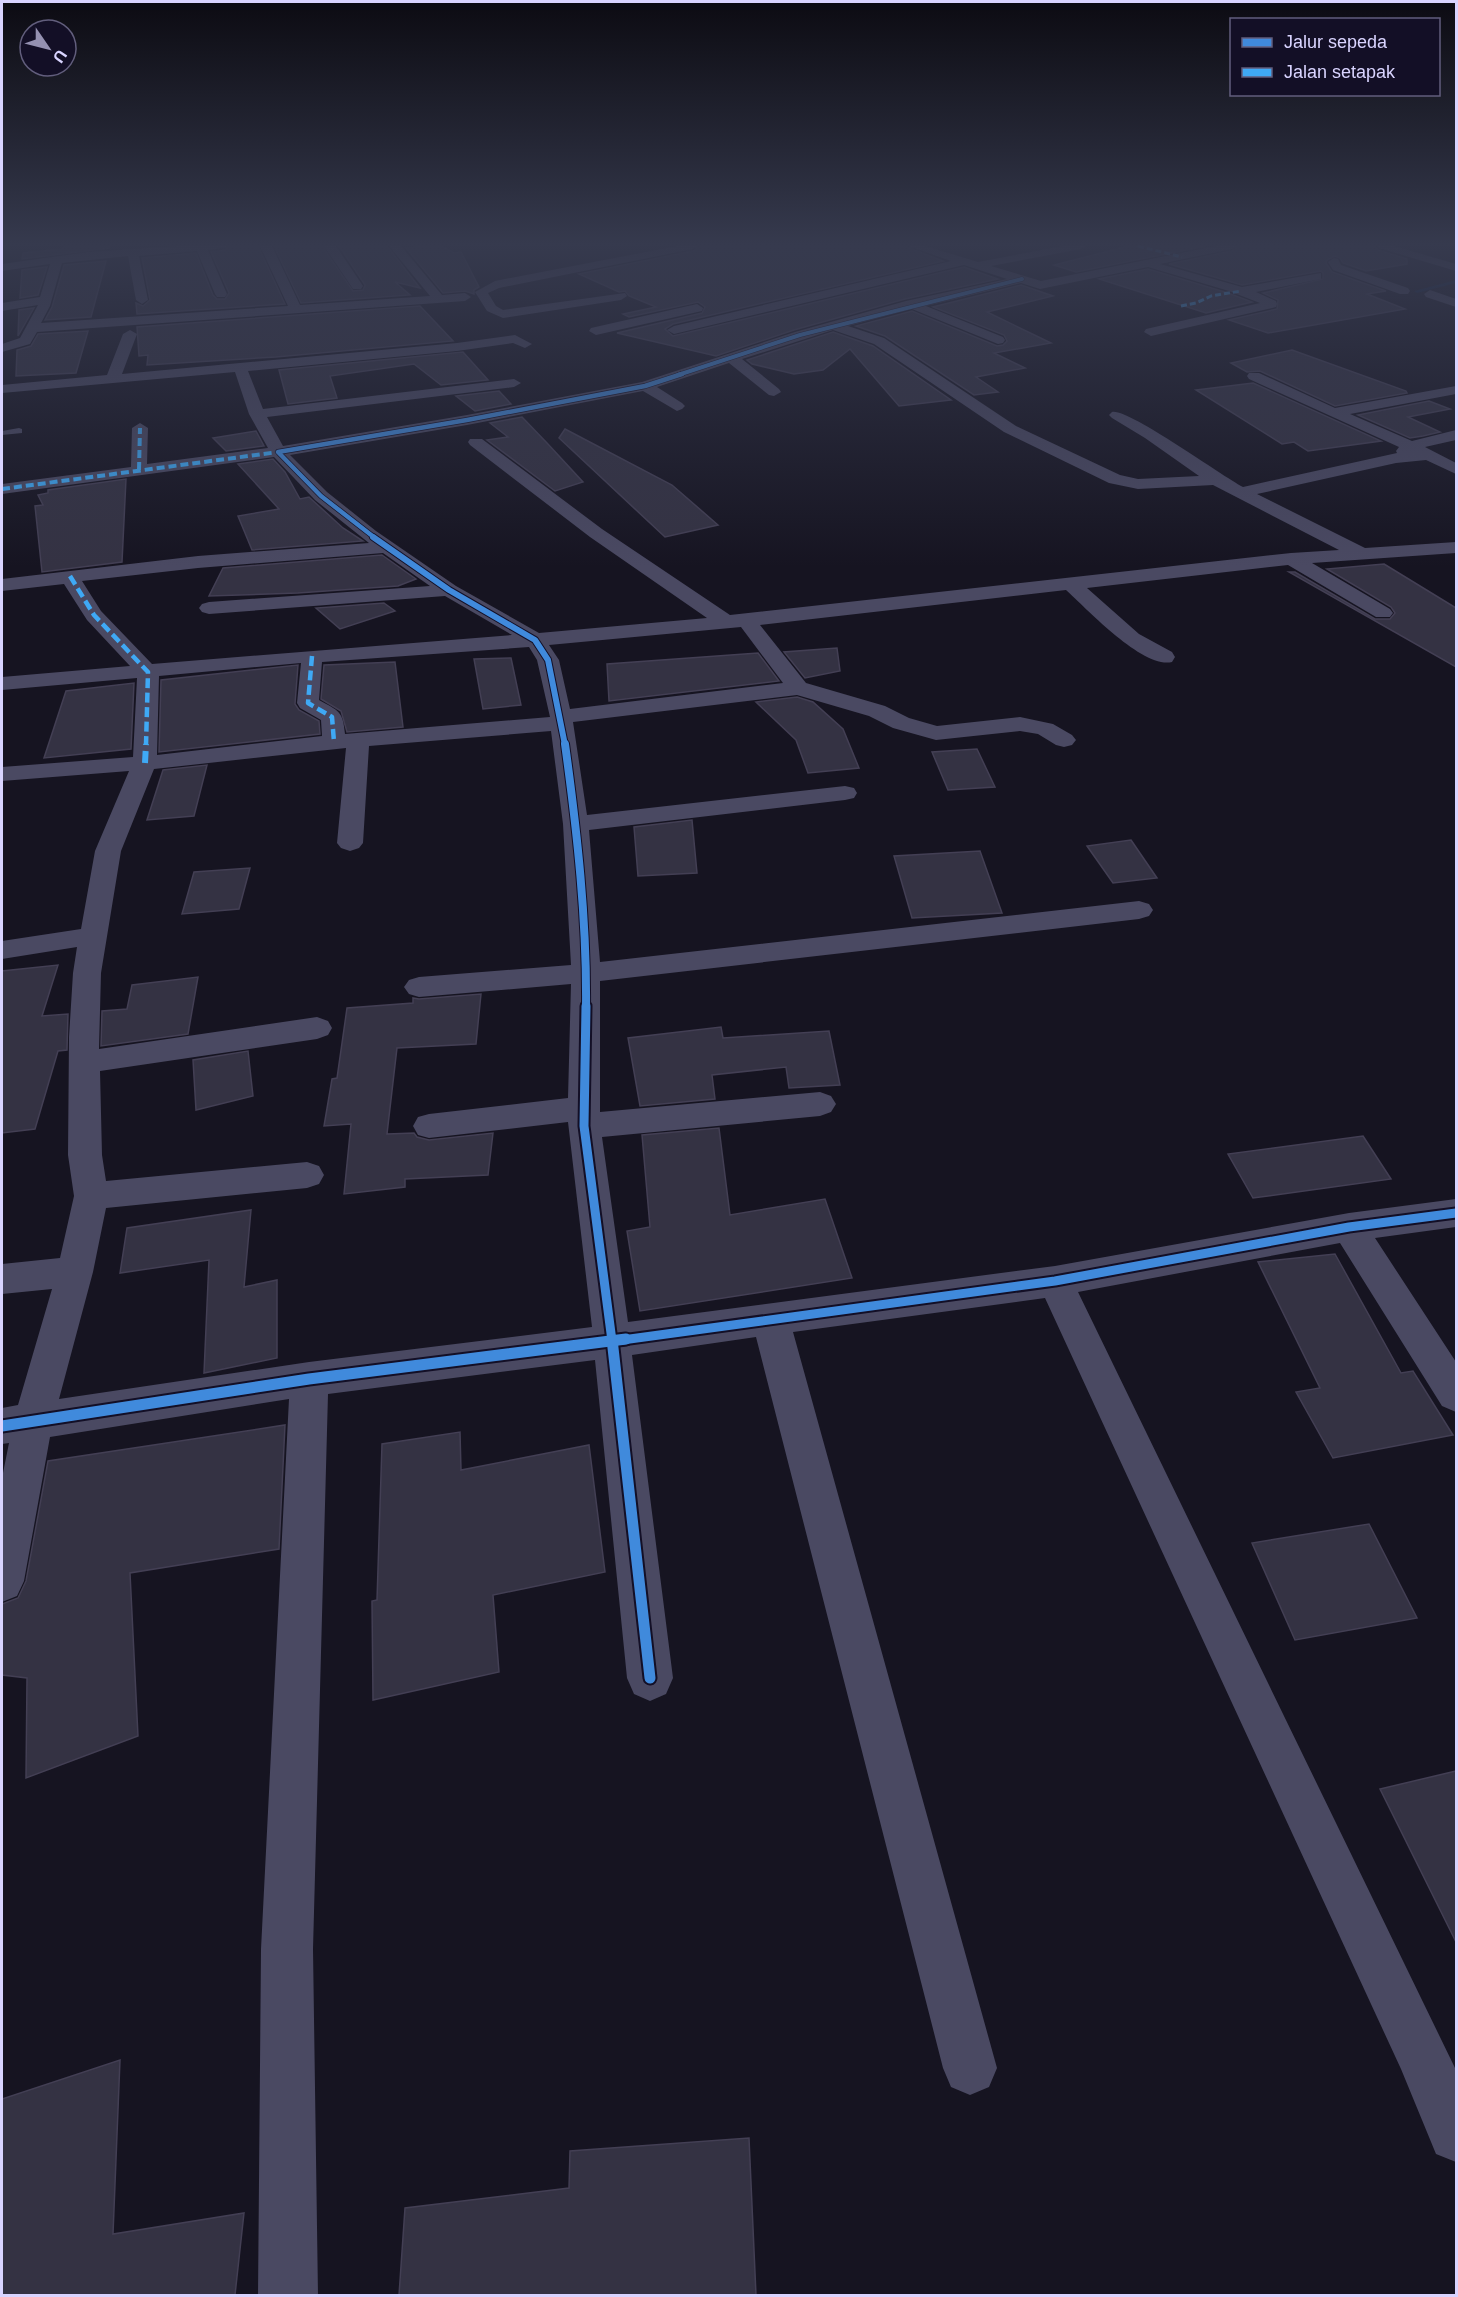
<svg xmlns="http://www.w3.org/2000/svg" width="1458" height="2297" font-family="Arial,sans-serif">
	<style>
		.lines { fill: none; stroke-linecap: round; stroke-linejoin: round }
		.stream { fill: #0d2144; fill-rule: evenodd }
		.building { fill: #343243; stroke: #433f54; stroke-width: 1.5 }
		.service { fill: #4a4962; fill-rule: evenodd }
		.minor { fill: #4a4962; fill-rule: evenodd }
		.quiet-far3 { stroke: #3fa9f5; stroke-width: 3; stroke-dasharray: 6 3; stroke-linecap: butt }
		.quiet-far2 { stroke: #3fa9f5; stroke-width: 4; stroke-dasharray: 8 4; stroke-linecap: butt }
		.quiet-far1 { stroke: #3fa9f5; stroke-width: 4.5; stroke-dasharray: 10 4.5; stroke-linecap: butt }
		.quiet { stroke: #3fa9f5; stroke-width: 6; stroke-dasharray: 12 6; stroke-linecap: butt }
		.cycleway-far5-casing { stroke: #130f26; stroke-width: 5 }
		.cycleway-far4-casing { stroke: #130f26; stroke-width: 6 }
		.cycleway-far3-casing { stroke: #130f26; stroke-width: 8 }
		.cycleway-far2-casing { stroke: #130f26; stroke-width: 10 }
		.cycleway-far1-casing { stroke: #130f26; stroke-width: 13 }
		.cycleway-casing { stroke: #130f26; stroke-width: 15 }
		.cycleway-far5 { stroke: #408adc; stroke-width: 4 }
		.cycleway-far4 { stroke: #408adc; stroke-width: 4.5 }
		.cycleway-far3 { stroke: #408adc; stroke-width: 6 }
		.cycleway-far2 { stroke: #408adc; stroke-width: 8 }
		.cycleway-far1 { stroke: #408adc; stroke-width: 9 }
		.cycleway { stroke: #408adc; stroke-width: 11 }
	</style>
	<rect width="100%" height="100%" fill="#161421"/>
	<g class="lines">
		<path class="stream" d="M1456,280V283L1417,293L1414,291Z"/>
	</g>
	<g class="building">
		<path d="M64,246H110L109,248L22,259L23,253L62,249Z"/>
		<path d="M229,246H258L285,304L137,314L136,303L143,306L150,300L142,258L196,253L213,295L217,299H225L229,293L211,252L225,250Z"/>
		<path d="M274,246H322L353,291L363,290L365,285L339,246H387L420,288L395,282L410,295L301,303Z"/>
		<path d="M427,246H441L454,253L461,252L479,287L474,290V294L465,291L443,293L406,248Z"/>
		<path d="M701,246H904L943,261L673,324L665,329L673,336L964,267L998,279L905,299L794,330L716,356L617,333L702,313L705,307L698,302L629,317L623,314L656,307L629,296L625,291L619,292L579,274L693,251Z"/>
		<path d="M1129,246H1206L1076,272L1054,265Z"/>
		<path d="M1240,246H1375L1378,250L1407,259V264L1366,271L1343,263L1340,258L1335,256L1327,260L1326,263L1332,272L1386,291L1367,294L1405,309L1268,333L1229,320L1277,309L1278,300L1263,293L1323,279V273L1321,271L1242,285L1169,264L1232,251Z"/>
		<path d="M106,261L91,317L45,320L52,307L64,265Z"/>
		<path d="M47,267L38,295L20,298L22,270Z"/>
		<path d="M1148,269L1228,293L1252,302L1206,313L1099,279Z"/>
		<path d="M1021,285L1053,296L987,312L1051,343L994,353L1025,368L976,377L998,392L974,395L885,336L856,326L912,311L997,346L1003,345L1007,341L1004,335L933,307Z"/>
		<path d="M420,306L453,341L276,357L147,365L148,355L139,356L137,327Z"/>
		<path d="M34,308L18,336L19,310Z"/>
		<path d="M88,331L76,373L16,376L17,350L31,346L38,334Z"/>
		<path d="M833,332L873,346L951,400L899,406L850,349L823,370L794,374L752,364L747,360Z"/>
		<path d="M1292,350L1406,391L1407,393L1335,406L1260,371L1247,372L1231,363Z"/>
		<path d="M463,352L488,380L441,385L414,364L330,376L337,398L288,404L279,370Z"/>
		<path d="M1253,383L1381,441L1308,451L1294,442L1282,444L1196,390Z"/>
		<path d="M499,391L511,404L475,411L456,396Z"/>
		<path d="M1429,401L1450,409L1408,417L1440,432L1423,436L1410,438L1358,415Z"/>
		<path d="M522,417L547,443L583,482L555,491L487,440L508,437L490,423Z"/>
		<path d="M565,429L672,485L718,525L665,537L559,438Z"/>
		<path d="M256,431L264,446L226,451L213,438Z"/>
		<path d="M273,459L285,472L300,499L309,497L343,528L363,541L252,550L238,516L279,509L238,464Z"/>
		<path d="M126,479L122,562L42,572L35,506L43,505L38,495L48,493V490Z"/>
		<path d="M382,555L416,579L398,586L298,593L209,596L223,568Z"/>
		<path d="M1384,564L1456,608V667L1289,572H1295L1375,619H1390L1395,613L1391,607L1327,569Z"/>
		<path d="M384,603L395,611L340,629L316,608Z"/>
		<path d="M837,648L840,671L805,678L784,652Z"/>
		<path d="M758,653L779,681L609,701L607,664Z"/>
		<path d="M511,658L521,705L483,709L474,659Z"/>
		<path d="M395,662L403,727L347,732L341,711L321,699L324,665Z"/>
		<path d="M298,665L295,704L299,710L319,721L320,734L159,752L161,680Z"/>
		<path d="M134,683L131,749L44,758L66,691Z"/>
		<path d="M797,697L813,702L843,729L859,768L808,773L796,740L756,702Z"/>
		<path d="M977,749L995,787L948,790L932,752Z"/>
		<path d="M207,765L194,816L147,820L163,770Z"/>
		<path d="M692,820L697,873L638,876L634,827Z"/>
		<path d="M1131,840L1157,878L1113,883L1087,846Z"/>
		<path d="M980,851L1002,913L912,918L894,856Z"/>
		<path d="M250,868L239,909L182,914L194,872Z"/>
		<path d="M58,965L42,1016L68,1014L67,1050L58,1051L35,1129L2,1133V971Z"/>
		<path d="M198,977L188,1034L101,1046L102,1011L127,1009L132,985Z"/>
		<path d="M481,994L476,1044L397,1048L387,1134L414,1133L417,1137L429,1140L493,1133L488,1175L405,1179V1187L344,1194L351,1124L324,1126L332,1079L337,1078L347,1008L413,1003V998L419,999Z"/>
		<path d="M721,1027L723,1038L829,1031L840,1085L789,1088L786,1067L712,1075L715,1099L640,1106L628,1038Z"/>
		<path d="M248,1051L253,1096L196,1110L193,1060Z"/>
		<path d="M719,1128L730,1215L825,1199L852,1278L640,1311L627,1231L650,1227L642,1135Z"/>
		<path d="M1363,1136L1391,1179L1253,1198L1228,1154Z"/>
		<path d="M251,1210L244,1287L277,1280V1358L204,1373L209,1260L120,1273L127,1228Z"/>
		<path d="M1335,1254L1401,1373L1413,1371L1453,1435L1333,1458L1296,1392L1320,1388L1258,1262Z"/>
		<path d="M285,1425L279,1549L130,1573L138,1736L26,1778L27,1678L2,1675V1604L18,1598L26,1581L48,1461Z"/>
		<path d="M460,1432L461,1470L589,1445L605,1572L493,1595L499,1672L373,1700L372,1601L377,1600L382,1444Z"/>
		<path d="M1369,1524L1417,1618L1295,1640L1252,1543Z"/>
		<path d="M1456,1771V1942L1380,1789Z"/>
		<path d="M120,2060L113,2234L244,2213L235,2295H2V2099Z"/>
		<path d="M749,2138L756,2295H399L405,2208L569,2188L570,2151Z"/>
	</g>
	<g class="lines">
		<path class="service" d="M19,428L22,429V433L2,435V431Z"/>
		<g class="minor">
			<path d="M178,246H227L225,248L208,250L227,294L225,297H217L215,294L197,251L139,256L148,300L142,304L136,300L128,256L62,263L50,306L41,323L288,306L260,246H272L300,305L430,296L389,246H401L442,295L465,293L471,297L465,301L37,332L30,344L2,352V344L20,338L38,305L2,311V303L40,297L50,264L2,271V264L88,252Z"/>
			<path d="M324,246H336L363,286L361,289H353Z"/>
			<path d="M677,246H699L693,249L499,288L488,293L496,306L503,310L625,293L627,296L621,300L503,318L487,311L475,292L495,281Z"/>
			<path d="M908,246H925L978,262L1063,246H1087L1081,249L991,266L1041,281L1216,246H1238L1232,249L1160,264L1242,287L1321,273V279L1256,292L1276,301L1277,304L1276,307L1151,336L1144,332L1146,329L1260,303L1229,291L1148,267L1040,289L1021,283L926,306L1003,337L1005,340L1003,343L998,344L912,309L848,326L884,338L1016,426L1120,475L1138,479L1199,476L1145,438L1112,418L1109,415L1112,412C1128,408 1220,475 1243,487L1397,453L1396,451L1399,447L1249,379L1247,376L1249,373H1259L1335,408L1456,386V394L1350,414L1412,441L1456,430V440L1425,447L1456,463V474L1426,460L1396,463L1257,494L1365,548L1456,542V553L1312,563L1390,609L1393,613L1390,617H1376L1288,565L1087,588L1139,634L1172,652L1175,657L1172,662C1143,669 1087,609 1066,590L760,625L806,683L885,706L909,718L937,726L1020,717L1053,724L1072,735L1076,740L1072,745L1064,747L1056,745L1038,734L1020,731L936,740L893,728L869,716L797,695L573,722L587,815L845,786L854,788L857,793L854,798L845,800L589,830L600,962L1139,901L1149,904L1153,910L1149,916L1139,919L600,981V1112L820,1092L831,1096L836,1104L831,1112L820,1116L602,1137L628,1322L1055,1266L1349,1213L1456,1199V1227L1375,1238L1456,1362V1412L1442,1406L1340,1243L1078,1292L1456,2070V2162L1436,2154L1401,2069L1045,1298L793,1332L997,2068L989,2087L970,2095L951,2087L943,2068L756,1337L632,1355L673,1678L666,1694L650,1701L634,1694L627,1678L595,1360L328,1394L313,1949L318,2296H258L261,1949L289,1399L50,1437L24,1581L17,1596L2,1602V1478L9,1443L2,1444V1408L18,1405L52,1289L2,1294V1264L60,1258L74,1196L68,1155L69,1037L73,973L77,947L2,959V941L81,929L95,851L129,771L2,781V767L133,757L137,678L2,690V677L130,666L87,620L64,584L2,591V579L198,556L369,543L315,500L274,457L2,494V484L131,467L132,428L140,423L148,428L147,464L268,448L249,414L235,372L2,393V385L107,375L123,334L130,330L137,334L122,374L457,343L515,335L532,344L525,348L513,343L457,351L248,371L263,409L514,379L521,383L514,387L267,417L283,446L467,415L642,382L795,332L906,301L1007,279L964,265L674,334L667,330L674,326L951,261ZM833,330L874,344L1004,432L1109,483L1138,489L1213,485L1339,550L1291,553L730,615L602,529L482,439H470L468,442L470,445L590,537L707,618L539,633L456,586L376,531L327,492L290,455L467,425L643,391L677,411L682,409L685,406L682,403L657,387L729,363L769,395L774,396L781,392L779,389L742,359ZM383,553L430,586L209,602L202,604L199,608L202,612L209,614L445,596L512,635L152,664L101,611L82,581L198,568ZM741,627L783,683L570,709L559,660L549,645ZM529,647L537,660L550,717L345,734C343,711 339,711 319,700L322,662ZM301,663L297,703L300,708L321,720L322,736L157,755L159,676ZM551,731L563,824L571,965L419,977L409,980L404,987L409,994L419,997L571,984L568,1098L429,1114L418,1117L413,1126L418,1135L429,1138L568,1122L592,1327L309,1362L59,1399L93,1272L106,1208L307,1188L319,1184L324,1175L319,1166L307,1162L106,1181L102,1155L100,1071L317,1039L328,1035L332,1028L328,1021L317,1017L99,1049L101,973L121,851L154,769L346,748L337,843L341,848L350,851L359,848L363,843L369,746Z"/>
			<path d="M1377,246H1394L1456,264V271L1379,248Z"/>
			<path d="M1334,258L1338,259L1341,265L1408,288L1410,291L1408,294H1400L1333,270L1328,262Z"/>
			<path d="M1430,290L1456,299V307L1426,297L1424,294Z"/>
			<path d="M697,304L703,308L702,311L596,335L589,331L591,328Z"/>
		</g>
		<g class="quiet-far3">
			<path d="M1138,246L1182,257"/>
			<path d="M1181,306L1196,303L1211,296L1241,291"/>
		</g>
		<g class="quiet-far2">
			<path d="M139,470L140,428"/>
			<path d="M2,489L278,452"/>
		</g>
		<g class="quiet-far1">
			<path d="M70,576L94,615L148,672L146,745"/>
			<path d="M312,656L308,703L332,717L334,742"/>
		</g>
		<path class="quiet" d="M145,763L146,744"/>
		<g class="cycleway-far5-casing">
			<path id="cycleway-far5" d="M678,375L800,335L1022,279"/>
		</g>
		<g class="cycleway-far4-casing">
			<path id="cycleway-far4" d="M375,538L321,496L278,452L467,420L645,386L682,374"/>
		</g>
		<g class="cycleway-far3-casing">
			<path id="cycleway-far3" d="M373,537L449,590L535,640L548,660L565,745"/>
		</g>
		<g class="cycleway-far2-casing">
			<path id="cycleway-far2" d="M565,744C577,831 587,920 586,1008"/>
		</g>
		<g class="cycleway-far1-casing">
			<g id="cycleway-far1">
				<path d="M586,1006L584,1126L612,1341"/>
				<path d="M615,1341L1055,1281L1349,1227L1456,1213"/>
			</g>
		</g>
		<g class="cycleway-casing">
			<g id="cycleway">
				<path d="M612,1339L650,1678"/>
				<path d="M2,1426L309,1379L626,1339"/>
			</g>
		</g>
		<use href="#cycleway-far5" class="cycleway-far5"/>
		<use href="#cycleway-far4" class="cycleway-far4"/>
		<use href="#cycleway-far3" class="cycleway-far3"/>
		<use href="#cycleway-far2" class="cycleway-far2"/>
		<use href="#cycleway-far1" class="cycleway-far1"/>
		<use href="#cycleway" class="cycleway"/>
	</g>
	<linearGradient id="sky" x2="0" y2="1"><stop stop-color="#0c0b12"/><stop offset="0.43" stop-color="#363a4e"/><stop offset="1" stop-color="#363a4e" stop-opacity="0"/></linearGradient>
	<rect width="1458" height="567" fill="url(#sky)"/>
	<rect width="1458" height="2297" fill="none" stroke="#d9d4ff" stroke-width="6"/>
	<rect x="1230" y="18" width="210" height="78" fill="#130f26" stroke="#625e7d" stroke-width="1.5"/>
	<rect x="1242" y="38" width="30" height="9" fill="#408adc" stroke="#625e7d" stroke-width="1.5"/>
	<text x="1284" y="48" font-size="18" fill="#d9d4ff">Jalur sepeda</text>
	<rect x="1242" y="68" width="30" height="9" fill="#3fa9f5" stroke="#625e7d" stroke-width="1.5"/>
	<text x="1284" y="78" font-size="18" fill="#d9d4ff">Jalan setapak</text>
	<g transform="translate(48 48) rotate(125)"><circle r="28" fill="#130f26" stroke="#625e7d" stroke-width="1.5"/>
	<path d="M0-4.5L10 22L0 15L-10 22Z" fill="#9591b1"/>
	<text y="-9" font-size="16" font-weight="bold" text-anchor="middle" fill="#d9d4ff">U</text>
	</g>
</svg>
